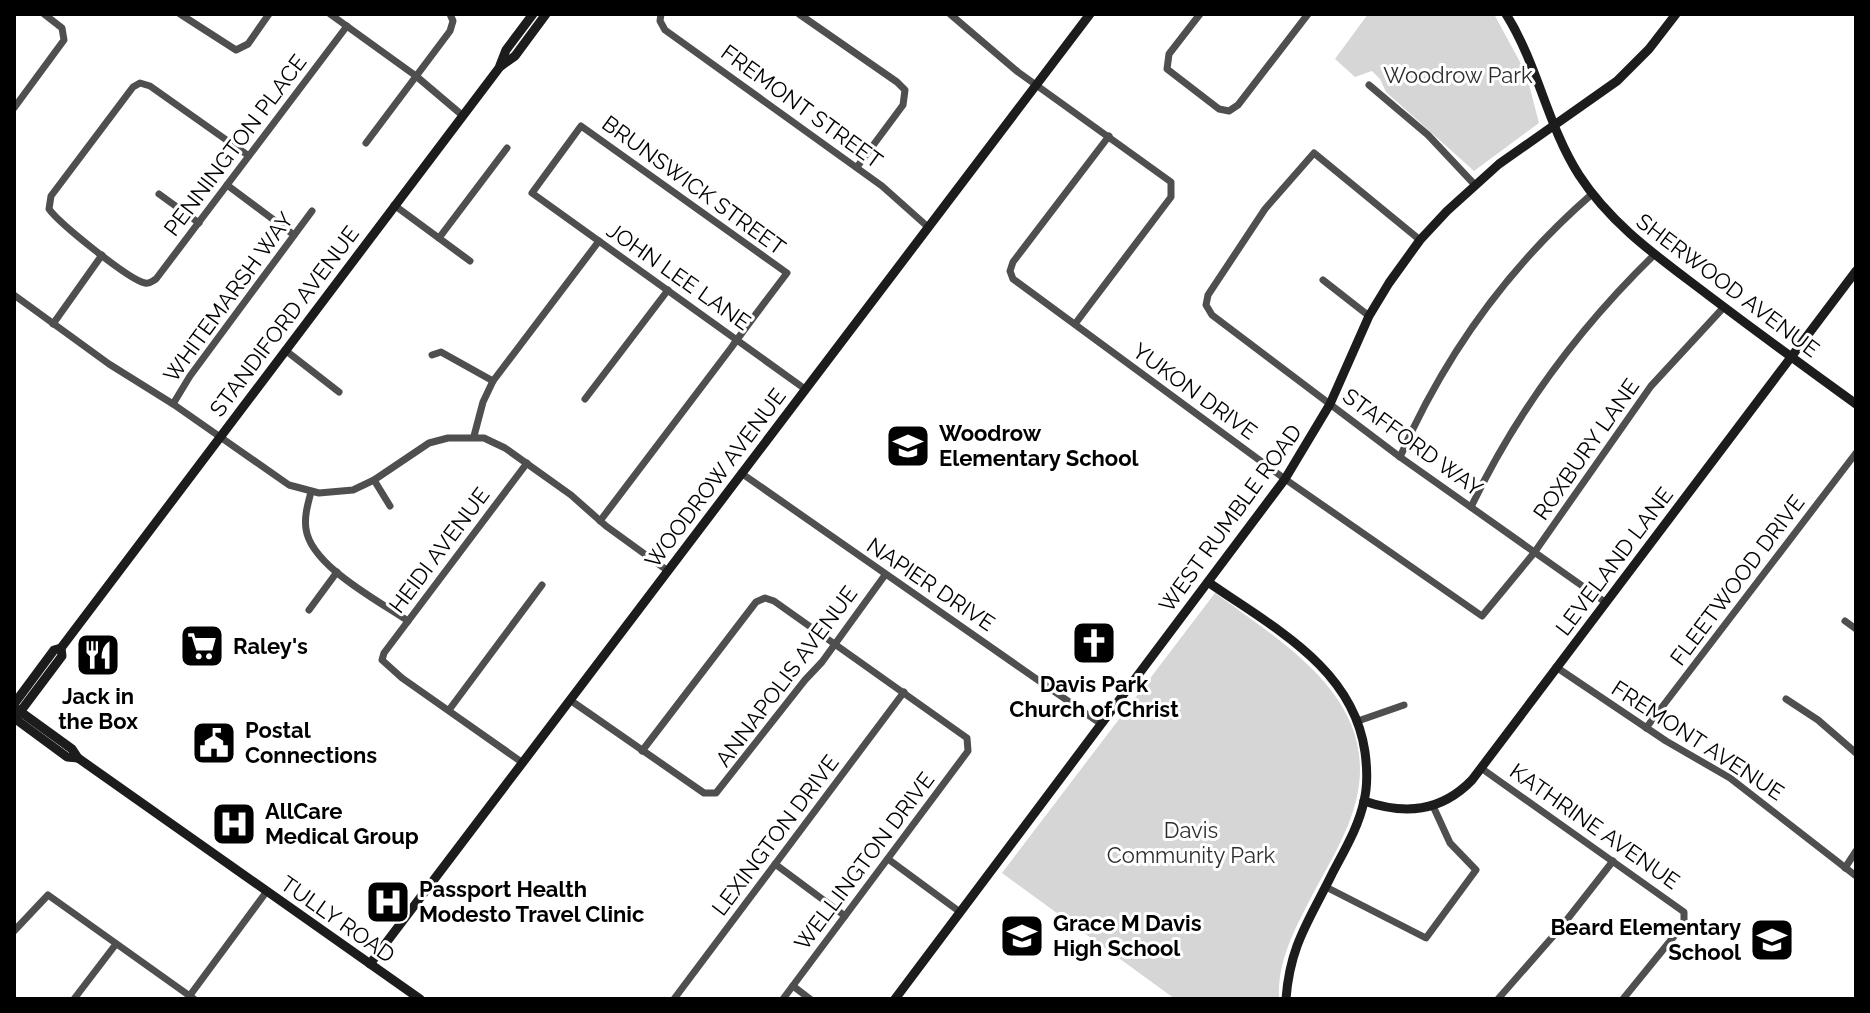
<svg xmlns="http://www.w3.org/2000/svg" width="1870" height="1013" font-family="Raleway,sans-serif">
	<style>
		.green { fill: #d6d6d6 }
		.lines { fill: none; stroke-linecap: round; stroke-linejoin: round }
		.street { stroke: #4f4f4f; stroke-width: 7 }
		.secondary { stroke: #1c1c1c; stroke-width: 9 }
		.labels { text-anchor: middle; dominant-baseline: central; stroke-width: 6; stroke-linejoin: round; paint-order: stroke }
		.park-label { font-size: 22px; fill: #2d2d2d; stroke: #fff }
		.street-label { font-size: 22px; fill: #000; stroke: #fff }
		.poi-label { font-size: 22px; font-weight: bold; fill: #000; stroke: #fff; text-anchor: start }
	</style>
	<rect width="100%" height="100%" fill="#fff"/>
	<g class="green">
		<path d="M1368,14H1494L1526,73L1539,123L1474,171L1386,92L1380,79L1372,71L1355,77L1335,59Z"/>
		<path d="M1215,593C1284,644 1381,699 1356,801C1348,833 1330,862 1315,890C1297,925 1277,959 1279,999H1175L1002,873Z"/>
	</g>
	<g class="lines">
		<g class="street">
			<path d="M180,14L236,50L248,44L269,14"/>
			<path d="M330,14L416,76L462,115"/>
			<path d="M661,14L660,21L665,30L882,186L928,227"/>
			<path d="M799,14L897,82L905,90L903,105L857,167"/>
			<path d="M950,14L1018,72L1171,182V197L1075,324"/>
			<path d="M1200,14L1169,54L1167,69L1219,109L1229,111L1238,105L1308,14"/>
			<path d="M1369,85L1428,135L1475,185"/>
			<path d="M14,108L64,40L62,28L44,14"/>
			<path d="M1109,136L1013,262L1010,271L1013,279L1285,479L1482,616L1534,553L1651,386L1724,307"/>
			<path d="M366,143L450,31L453,21L450,14"/>
			<path d="M249,156L150,86L140,83L133,87L51,196L49,209C59,223 129,280 145,283C150,284 151,282 156,279L347,26"/>
			<path d="M227,185L294,235"/>
			<path d="M159,194L199,223"/>
			<path d="M394,205L470,261"/>
			<path d="M439,238L507,148"/>
			<path d="M1420,240L1314,153L1265,209L1208,295L1206,305L1212,315L1400,457L1605,602"/>
			<path d="M1323,280L1369,316"/>
			<path d="M14,295L109,364L173,404L289,485L319,493L353,490L374,480L429,443L448,438H484L505,448L571,495L606,526L668,571"/>
			<path d="M53,324L102,255"/>
			<path d="M285,350L339,392"/>
			<path d="M432,355L441,352L493,381"/>
			<path d="M585,399L668,290"/>
			<path d="M173,404L190,376L312,211"/>
			<path d="M474,436L483,402L493,381L599,241"/>
			<path d="M1400,457C1445,354 1507,268 1592,194"/>
			<path d="M741,473L1101,724"/>
			<path d="M374,480L390,506"/>
			<path d="M311,492C308,504 304,516 306,529C311,566 379,601 408,621"/>
			<path d="M1471,507C1517,411 1578,329 1654,255"/>
			<path d="M600,521L731,348C749,323 768,298 787,273L581,126L532,193L805,389"/>
			<path d="M309,610L337,572"/>
			<path d="M1845,621L1856,629"/>
			<path d="M1556,667L1666,741L1730,778L1856,876"/>
			<path d="M1786,699L1818,720L1856,753"/>
			<path d="M570,700L704,793H716L805,680L822,662L885,575"/>
			<path d="M449,710L542,585"/>
			<path d="M1358,721L1404,705"/>
			<path d="M1646,728L1856,453"/>
			<path d="M642,751L756,602L765,598L774,601L967,738L968,751L783,999"/>
			<path d="M523,763L402,678L382,660L384,653L527,463"/>
			<path d="M1481,768L1684,912V924L1623,999"/>
			<path d="M888,859L960,912"/>
			<path d="M775,864L845,916"/>
			<path d="M1845,868L1856,851"/>
			<path d="M1326,887L1426,938L1476,870L1450,843L1433,806"/>
			<path d="M14,931L48,895L194,999"/>
			<path d="M793,986L810,999"/>
			<path d="M188,998L267,891"/>
			<path d="M74,999L116,944"/>
			<path d="M674,999L904,692"/>
			<path d="M1498,999L1562,926L1613,861"/>
		</g>
		<g class="secondary">
			<path d="M1506,14C1538,65 1547,125 1579,175C1612,226 1661,259 1708,295C1757,332 1806,368 1856,404"/>
			<path d="M501,66L515,56L546,14"/>
			<path d="M1208,582C1272,627 1353,667 1365,752C1367,767 1368,785 1364,801C1359,826 1344,851 1332,874C1309,921 1290,945 1286,999"/>
			<path d="M14,704L54,650L61,648L499,68L506,50L533,14"/>
			<path d="M14,707L72,749L78,758L420,999"/>
			<path d="M14,718L67,757L78,758"/>
			<path d="M14,720L62,656L61,648"/>
			<path d="M1364,801C1405,815 1441,812 1472,780L1856,271"/>
			<path d="M370,964L1090,14"/>
			<path d="M895,999L1285,479L1330,404L1369,316L1389,283L1420,240L1447,211L1499,164L1617,81L1649,49L1676,14"/>
		</g>
	</g>
	<defs>
		<g id="school-square" transform="scale(2.3)"><rect x="-9" y="-9" width="18" height="18" rx="4" fill="#000" stroke="#fff"/><path d="M0-5L7-2L0 1L-7-2ZM-4 1L0 2.5L4 1V4Q0 6-4 4Z" fill="#fff"/></g>
		<g id="church-square" transform="scale(2.3)"><rect x="-9" y="-9" width="18" height="18" rx="4" fill="#000" stroke="#fff"/><path d="M-1.2-6h2.4v3.5h3.3v2.4h-3.3V6h-2.4V-.1h-3.3v-2.4h3.3Z" fill="#fff"/></g>
		<g id="supermarket-square" transform="scale(2.3)"><rect x="-9" y="-9" width="18" height="18" rx="4" fill="#000" stroke="#fff"/><path d="M-6-5.5h2.5l.6 2H6L4.5 2H-2.5L-4.4-4H-6ZM-1.5 3.2a1.3 1.3 0 1 0 .1 0ZM3 3.2a1.3 1.3 0 1 0 .1 0Z" fill="#fff"/></g>
		<g id="restaurant-square" transform="scale(2.3)"><rect x="-9" y="-9" width="18" height="18" rx="4" fill="#000" stroke="#fff"/><path d="M-5-6h1v4h1v-4h1v4h1v-4h1v5L-1.5 .5V6h-2V.5L-5-1ZM5-6V6H3V1.5H1.5Q1.5-4 5-6Z" fill="#fff"/></g>
		<g id="civic-square" transform="scale(2.3)"><rect x="-9" y="-9" width="18" height="18" rx="4" fill="#000" stroke="#fff"/><path d="M-.6-6.5H3V-4.5H.6V-3L4-1V1h2V6H-6V1h2V-1L-.6-3ZM-1.2 2.5V6h2.4V2.5Z" fill="#fff"/></g>
		<g id="hospital-square" transform="scale(2.3)"><rect x="-9" y="-9" width="18" height="18" rx="4" fill="#000" stroke="#fff"/><path d="M-5-5h3v3.5h4V-5h3V5h-3V1.5h-4V5h-3Z" fill="#fff"/></g>
	</defs>
	<g fill-rule="evenodd">
		<use href="#school-square" x="908" y="446"/>
		<use href="#church-square" x="1094" y="643"/>
		<use href="#supermarket-square" x="202" y="646"/>
		<use href="#restaurant-square" x="98" y="655"/>
		<use href="#civic-square" x="214" y="743"/>
		<use href="#hospital-square" x="234" y="824"/>
		<use href="#hospital-square" x="388" y="902"/>
		<use href="#school-square" x="1022" y="936"/>
		<use href="#school-square" x="1772" y="940"/>
	</g>
	<g class="labels">
		<g class="park-label">
			<text x="1458" y="75">Woodrow Park</text>
			<text x="1191" y="830">Davis<tspan x="1191" dy="25">Community Park</tspan></text>
		</g>
		<g class="street-label">
			<text transform="translate(802 106) rotate(36)">FREMONT STREET</text>
			<text transform="translate(235 145) rotate(-53)">PENNINGTON PLACE</text>
			<text transform="translate(694 185) rotate(36)">BRUNSWICK STREET</text>
			<text transform="translate(679 276) rotate(35)">JOHN LEE LANE</text>
			<text transform="translate(1728 285) rotate(37)">SHERWOOD AVENUE</text>
			<text transform="translate(228 297) rotate(-54)">WHITEMARSH WAY</text>
			<text transform="translate(284 321) rotate(-53)">STANDIFORD AVENUE</text>
			<text transform="translate(1195 391) rotate(36)">YUKON DRIVE</text>
			<text transform="translate(1413 442) rotate(36)">STAFFORD WAY</text>
			<text transform="translate(1586 449) rotate(-55)">ROXBURY LANE</text>
			<text transform="translate(715 478) rotate(-53)">WOODROW AVENUE</text>
			<text transform="translate(1230 518) rotate(-54)">WEST RUMBLE ROAD</text>
			<text transform="translate(439 550) rotate(-53)">HEIDI AVENUE</text>
			<text transform="translate(1614 561) rotate(-53)">LEVELAND LANE</text>
			<text transform="translate(1737 580) rotate(-53)">FLEETWOOD DRIVE</text>
			<text transform="translate(931 584) rotate(34)">NAPIER DRIVE</text>
			<text transform="translate(786 676) rotate(-53)">ANNAPOLIS AVENUE</text>
			<text transform="translate(1698 740) rotate(33)">FREMONT AVENUE</text>
			<text transform="translate(1595 826) rotate(35)">KATHRINE AVENUE</text>
			<text transform="translate(775 835) rotate(-53)">LEXINGTON DRIVE</text>
			<text transform="translate(864 861) rotate(-53)">WELLINGTON DRIVE</text>
			<text transform="translate(338 919) rotate(35)">TULLY ROAD</text>
		</g>
		<g class="poi-label">
			<text x="939" y="433">Woodrow<tspan x="939" dy="25">Elementary School</tspan></text>
			<text x="233" y="646">Raley's</text>
			<text x="1094" y="684" text-anchor="middle">Davis Park<tspan x="1094" dy="25">Church of Christ</tspan></text>
			<text x="98" y="696" text-anchor="middle">Jack in<tspan x="98" dy="25">the Box</tspan></text>
			<text x="245" y="730">Postal<tspan x="245" dy="25">Connections</tspan></text>
			<text x="265" y="811">AllCare<tspan x="265" dy="25">Medical Group</tspan></text>
			<text x="419" y="889">Passport Health<tspan x="419" dy="25">Modesto Travel Clinic</tspan></text>
			<text x="1053" y="923">Grace M Davis<tspan x="1053" dy="25">High School</tspan></text>
			<text x="1741" y="927" text-anchor="end">Beard Elementary<tspan x="1741" dy="25">School</tspan></text>
		</g>
	</g>
	<rect width="1870" height="1013" fill="none" stroke="#000000" stroke-width="32"/>
</svg>
